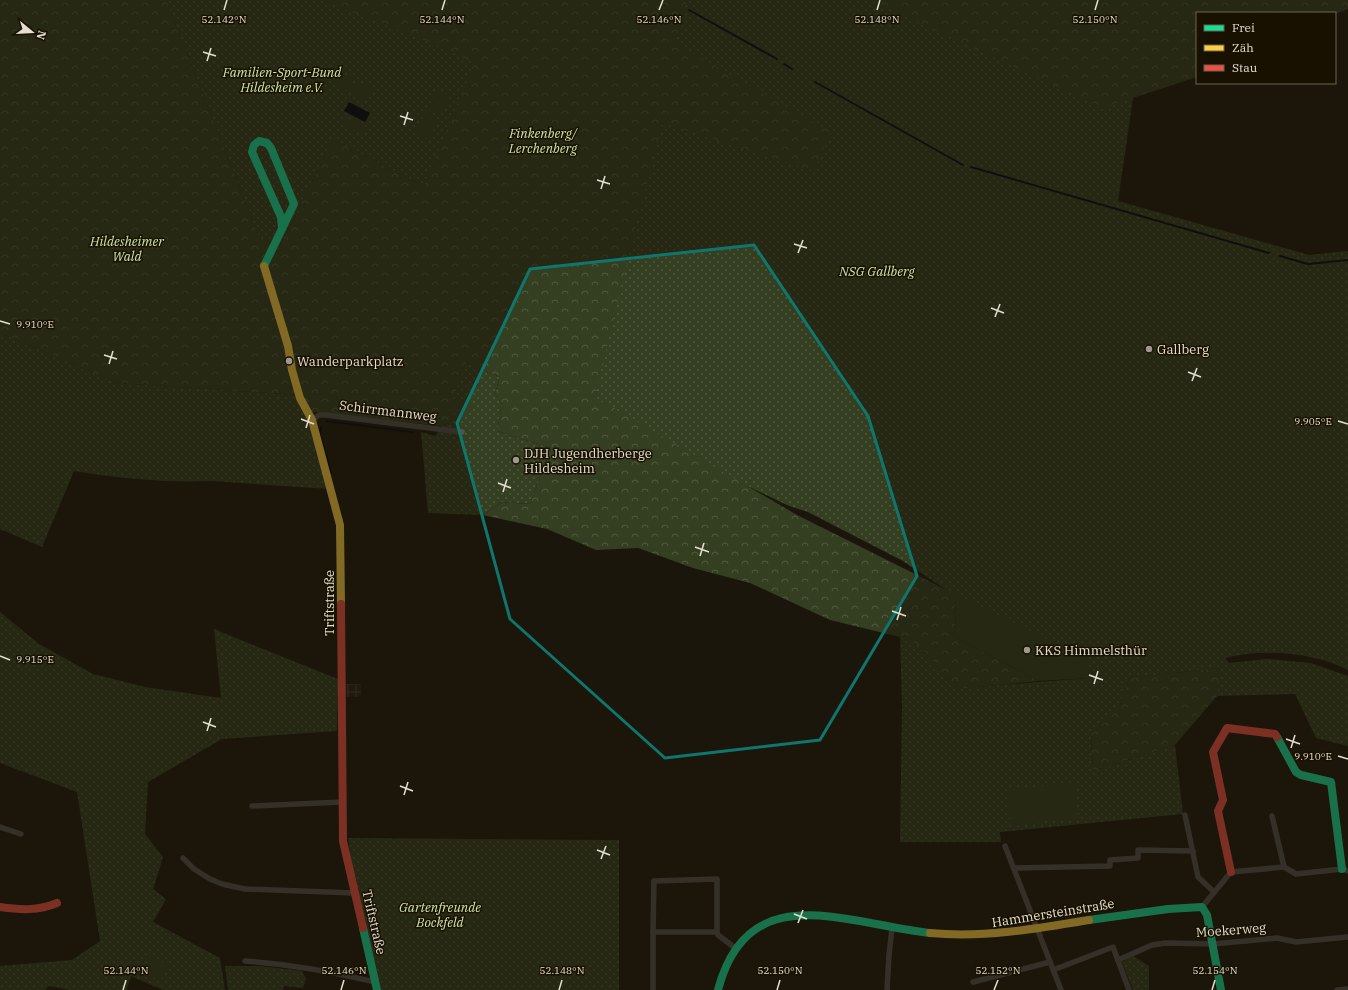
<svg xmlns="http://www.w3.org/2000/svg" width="1348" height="990" font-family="'IBM Plex Serif',serif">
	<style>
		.industrial { fill: url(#industrial-grid) }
		.green { fill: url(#green-dots) }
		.forest { fill: url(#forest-crowns) }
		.pitch { fill: #343e21 }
		.water { fill: #020910 }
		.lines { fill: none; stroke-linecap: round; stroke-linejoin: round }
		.stream { stroke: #020910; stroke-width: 2 }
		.street { stroke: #56504b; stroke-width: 5.5 }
		.fast { stroke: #16e098; stroke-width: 8 }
		.slow { stroke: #ffcf43; stroke-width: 8 }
		.jam { stroke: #f24e42; stroke-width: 8 }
		.marked { fill: none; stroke: #0f766e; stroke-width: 3; stroke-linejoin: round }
		.ticks { fill: none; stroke: #e4dfd1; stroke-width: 1.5 }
		.poi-dot { fill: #9e998c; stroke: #191100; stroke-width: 1.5 }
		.labels { text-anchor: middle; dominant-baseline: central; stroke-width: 3; stroke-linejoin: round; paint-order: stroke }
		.park-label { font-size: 13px; font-style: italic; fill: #cee7a6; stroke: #191100 }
		.poi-label { font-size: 13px; fill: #e4dfd1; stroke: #191100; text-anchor: start }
		.street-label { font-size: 13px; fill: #e4dfd1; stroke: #191100 }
		.ticks-label { font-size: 10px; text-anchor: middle; fill: #e4dfd1; stroke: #191100; stroke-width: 3; stroke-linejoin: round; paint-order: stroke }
	</style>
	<defs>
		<pattern id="industrial-grid" width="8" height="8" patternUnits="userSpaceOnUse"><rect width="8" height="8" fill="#2b1e13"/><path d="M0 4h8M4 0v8" fill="none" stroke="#4a3e34"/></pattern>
		<pattern id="green-dots" width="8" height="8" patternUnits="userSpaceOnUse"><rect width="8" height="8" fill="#343e21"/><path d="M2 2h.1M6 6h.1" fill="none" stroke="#515940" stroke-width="1.8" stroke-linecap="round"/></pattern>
		<pattern id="forest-crowns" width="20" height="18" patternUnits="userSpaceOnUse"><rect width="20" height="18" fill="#343e21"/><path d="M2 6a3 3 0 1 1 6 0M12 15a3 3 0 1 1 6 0" fill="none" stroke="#515940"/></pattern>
	</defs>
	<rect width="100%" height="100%" fill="#1b160b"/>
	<rect class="industrial" x="346" y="684" width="15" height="13"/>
	<g class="green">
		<path d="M166,0H1348L1197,13L1134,91L1118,201L1309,255L1348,251V670C1313,652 1263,648 1225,658L1229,663L1267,659L1311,663L1348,676V746L1316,738L1295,694L1217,696L1219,668L1129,678L1118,710L1091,734L1093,771L1175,745L1183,814L1000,832L1001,842H900L902,706L900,637L918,645L954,686L976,690L975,687L1089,678L942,587L903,561L808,512L789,506L720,473L598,405L426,182L424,186L333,140L279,247L259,237Z"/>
		<path d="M0,333L118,383L298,395L307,417L329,489L211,481C165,483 119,478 74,471L42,547L0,529Z"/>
		<path d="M466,363L500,377L495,393L502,405L497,431L551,448L530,504L502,502L483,515L428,513L421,432L435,436L442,426L457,419L449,407Z"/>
		<path d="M0,612L39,644L93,674L145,687L221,698L214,629L338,679L337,731L222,739L148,782L145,834L163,857L153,889L166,899L153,922L220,958L225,990H163L131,976L127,990H70L49,986L45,990H0V966L72,960L100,941L77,792L0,763Z"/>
		<path d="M348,838L619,840V990H381L356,892Z"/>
		<path d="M1133,956L1149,966V990H1133L1122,962Z"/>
		<path d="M225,966H260L302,971L306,979L303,988L284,986L283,990H228Z"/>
	</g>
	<g class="forest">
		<path d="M0,0H166L259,237L279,247L333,140L424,186L474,63L432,43L320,0H687L675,43L831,132L814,171L662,123L622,283L595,397L797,515L955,594L956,638L1039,681L976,687V690L954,686L918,645L900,637L830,620L750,583L693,568L638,548L596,550L547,529L483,515L502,502L530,504L551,448L497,431L502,405L495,393L500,377L466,363L450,407L457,419L442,426L315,412L307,417L298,395L118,383L0,333Z"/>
		<path d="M871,0H1348V9L1335,14L1197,13V77L1102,108Z"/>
		<path d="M1219,668L1217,696L1175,745L1093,771L1091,734L1118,710L1129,678Z"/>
	</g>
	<g class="pitch">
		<path d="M341,72L355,79L348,91L335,84Z"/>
		<path d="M358,81L372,89L365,101L351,93Z"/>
		<path d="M438,90L450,96L440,116L428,109Z"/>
		<path d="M426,113L439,120L428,139L416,132Z"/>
		<path d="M344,116L365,127L361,134L341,123Z"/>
		<path d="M454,399L473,403L471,412L453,409Z"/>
		<path d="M955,594L1088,660L1089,678L1039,681L956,638Z"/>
		<path d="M1075,782L1078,818L1011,825L1007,791Z"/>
		<path d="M151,956L169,966L160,981L143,971Z"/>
	</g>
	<path class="water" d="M349,102L370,113L365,122L344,111Z"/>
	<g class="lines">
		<g class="stream">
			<path d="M689,10L777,59"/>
			<path d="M784,64L792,69"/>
			<path d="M815,82L963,165"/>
			<path d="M971,167L1269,253"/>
			<path d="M1280,256L1308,264L1348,260"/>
			<path d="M326,421L412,432"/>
			<path d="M321,427L320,433L331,473"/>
		</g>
		<g class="street">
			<path d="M312,420L319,415H326L462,432"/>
			<path d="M252,806L342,802"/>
			<path d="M1185,815L1198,877L1214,892"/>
			<path d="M1272,816L1284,867"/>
			<path d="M0,827L21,834"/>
			<path d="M1005,846L1061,990"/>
			<path d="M183,858L194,869L210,879L222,884L245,889L355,893"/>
			<path d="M1014,868L1110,866V860L1138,858V850L1193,851"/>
			<path d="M1202,907L1231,872L1284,867L1296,874L1342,869L1348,871"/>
			<path d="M717,932H653L654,881L717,879V932L718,935L735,948"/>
			<path d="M1118,960L1152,945L1166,943L1213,944L1277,938L1296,942L1348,937"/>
			<path d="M245,961C291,964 331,972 375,982"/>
			<path d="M1053,970L1113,947L1129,990"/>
			<path d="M973,982L1050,962"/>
			<path d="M653,990V932"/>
			<path d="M887,990L889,955L892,928"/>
			<path d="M1337,990L1348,989"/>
		</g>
		<g class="fast">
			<path d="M264,266L294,204L271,148L267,143L259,141L254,145L252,152L281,217L282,228"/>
			<path d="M1277,737L1296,772L1301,775L1331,782L1342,869"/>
			<path d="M1089,920L1168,909L1202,907L1207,915L1221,990"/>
			<path d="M363,928L377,990"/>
			<path d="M718,990C748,876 847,924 930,933"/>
		</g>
		<g class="slow">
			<path d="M264,266L288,346L292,370L300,398L312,420L340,525L341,604"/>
			<path d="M930,933C984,938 1036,929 1089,920"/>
		</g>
		<g class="jam">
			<path d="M341,604L343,841L363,928"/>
			<path d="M1231,872L1218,811L1223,800L1213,752L1227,728L1275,734L1277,737"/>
			<path d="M0,907C20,910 38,911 57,903"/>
		</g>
	</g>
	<path d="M0 0H1348V990H0ZM754,245L868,416L917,576L820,740L665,758L510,619L457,423L530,269Z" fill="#1b160b" fill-opacity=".55" fill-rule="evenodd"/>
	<path class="marked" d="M754,245L868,416L917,576L820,740L665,758L510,619L457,423L530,269Z"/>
	<path class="ticks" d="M224,10L227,0M442,10L445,0M659,10L663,0M877,10L880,0M1095,10L1098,0M203,52L216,56M207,61L211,48M400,116L413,120M404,125L408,112M597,180L610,184M601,189L605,176M794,244L807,248M798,253L803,240M991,308L1004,313M995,317L1000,304M0,321L10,324M104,355L117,359M109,364L113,351M1188,372L1201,377M1192,381L1197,368M301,419L314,424M1338,421L1348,424M306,428L310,415M498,483L511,488M503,492L507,479M695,547L709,552M700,556L704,543M892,611L906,616M897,620L901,607M0,656L10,660M1089,675L1103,680M1094,684L1098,671M203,722L216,727M207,731L211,718M1286,739L1300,744M1291,748L1295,735M1338,756L1348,759M400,786L413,791M404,795L408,782M597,850L610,855M601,859L606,846M794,914L807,919M798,923L803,910M123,990L126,980M341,990L344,980M559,990L562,980M777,990L780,980M994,990L998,980M1212,990L1215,980"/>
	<g class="poi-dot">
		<circle cx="1149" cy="349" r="4"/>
		<circle cx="289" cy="361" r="4"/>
		<circle cx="516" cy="460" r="4"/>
		<circle cx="1027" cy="650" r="4"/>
	</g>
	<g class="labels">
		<g class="park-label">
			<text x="282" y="72">Familien-Sport-Bund<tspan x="282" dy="15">Hildesheim e.V.</tspan></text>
			<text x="543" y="133">Finkenberg/<tspan x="543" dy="15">Lerchenberg</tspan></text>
			<text x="127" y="241">Hildesheimer<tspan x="127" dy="15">Wald</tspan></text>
			<text x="877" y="271">NSG Gallberg</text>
			<text x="440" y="907">Gartenfreunde<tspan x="440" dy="15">Bockfeld</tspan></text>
		</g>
		<g class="poi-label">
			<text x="1157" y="349">Gallberg</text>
			<text x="297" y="361">Wanderparkplatz</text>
			<text x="524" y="453">DJH Jugendherberge<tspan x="524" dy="15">Hildesheim</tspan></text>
			<text x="1035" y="650">KKS Himmelsthür</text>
		</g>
		<g class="street-label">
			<text transform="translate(388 411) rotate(7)">Schirrmannweg</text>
			<text transform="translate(329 603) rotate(-90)">Triftstraße</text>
			<text transform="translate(1053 913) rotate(-9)">Hammersteinstraße</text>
			<text transform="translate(374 922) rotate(77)">Triftstraße</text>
			<text transform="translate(1231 930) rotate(-4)">Moekerweg</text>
		</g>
	</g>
	<g class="ticks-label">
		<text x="224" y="23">52.142°N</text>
		<text x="442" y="23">52.144°N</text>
		<text x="659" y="23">52.146°N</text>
		<text x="877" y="23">52.148°N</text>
		<text x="1095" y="23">52.150°N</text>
		<text x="35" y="328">9.910°E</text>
		<text x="1313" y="425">9.905°E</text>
		<text x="35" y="663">9.915°E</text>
		<text x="1313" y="760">9.910°E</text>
		<text x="126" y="974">52.144°N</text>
		<text x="344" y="974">52.146°N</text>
		<text x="562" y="974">52.148°N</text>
		<text x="780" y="974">52.150°N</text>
		<text x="998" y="974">52.152°N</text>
		<text x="1215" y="974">52.154°N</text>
	</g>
	<rect x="1196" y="12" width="140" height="72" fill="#191100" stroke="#6a6354"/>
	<rect x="1204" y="25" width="20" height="6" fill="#16e098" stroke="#6a6354"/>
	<text x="1232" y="32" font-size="12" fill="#e4dfd1">Frei</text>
	<rect x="1204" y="45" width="20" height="6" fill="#ffcf43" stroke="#6a6354"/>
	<text x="1232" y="52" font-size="12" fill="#e4dfd1">Zäh</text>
	<rect x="1204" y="65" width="20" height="6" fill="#f24e42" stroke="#6a6354"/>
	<text x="1232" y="72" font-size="12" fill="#e4dfd1">Stau</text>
	<g transform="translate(32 32) rotate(108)" stroke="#191100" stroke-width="3" paint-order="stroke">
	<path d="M0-3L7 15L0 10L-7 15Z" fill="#e4dfd1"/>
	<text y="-6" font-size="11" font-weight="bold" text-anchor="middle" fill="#e4dfd1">N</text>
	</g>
</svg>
